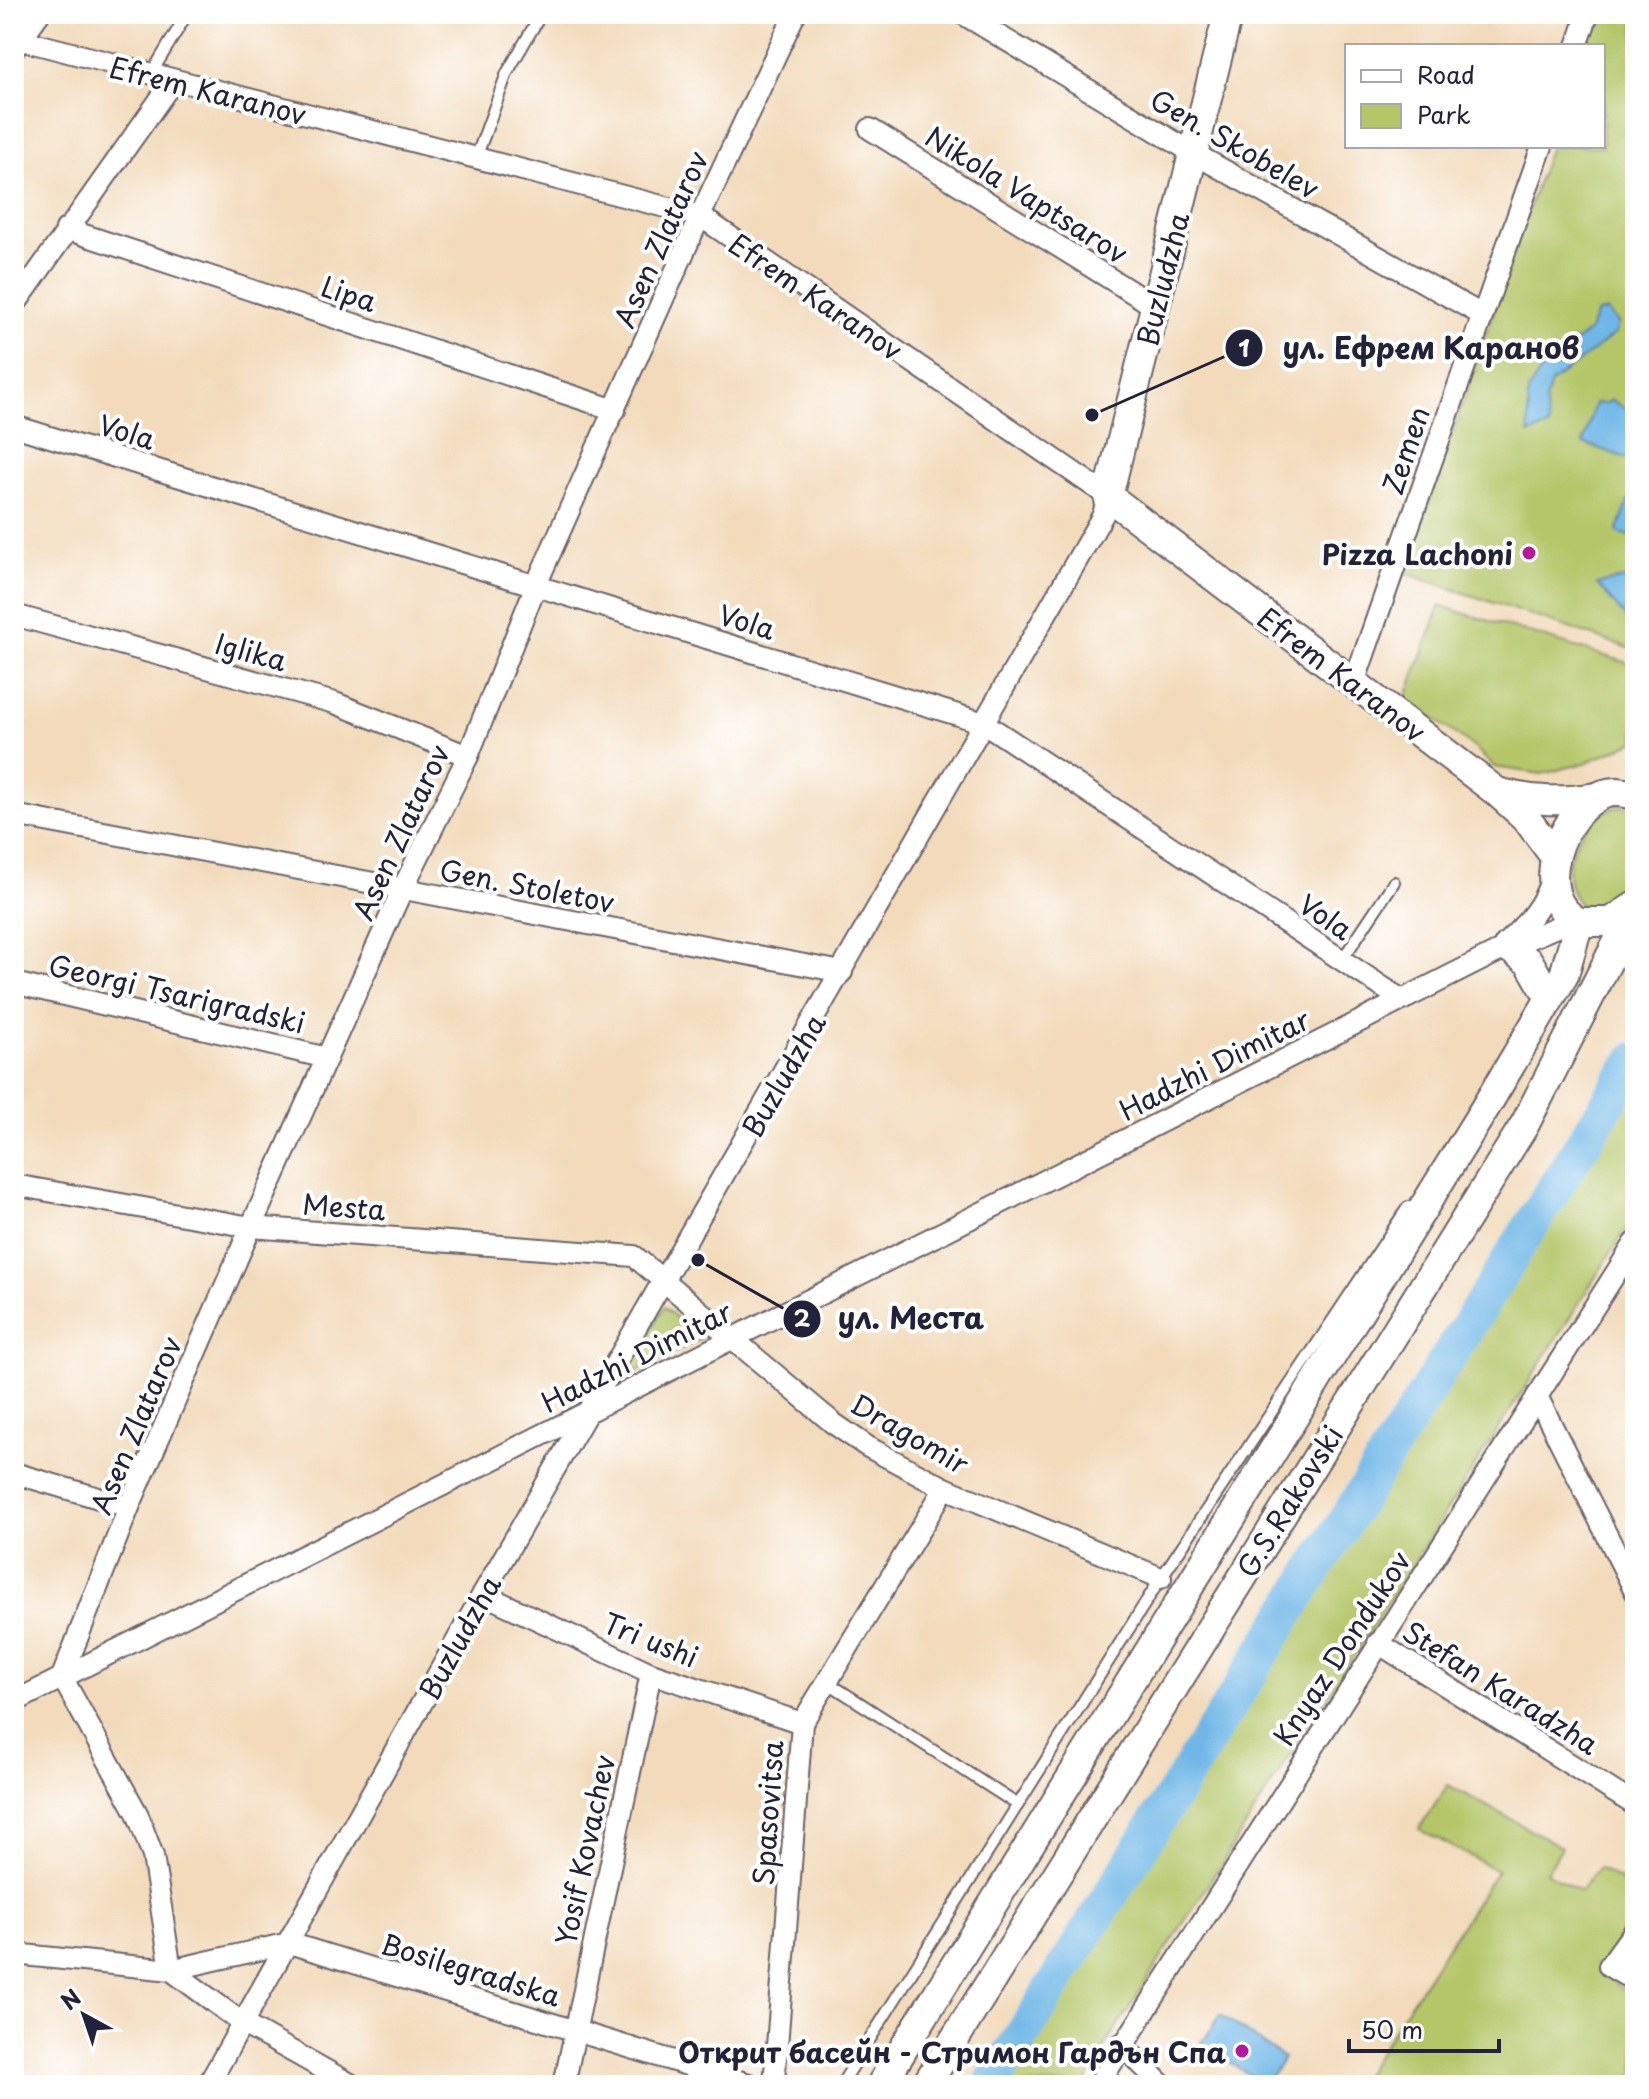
<svg xmlns="http://www.w3.org/2000/svg" width="1649" height="2099" font-family="'Playpen Sans',sans-serif">
	<style>
		.green { fill: #b5c669; stroke: #6c7452; stroke-width: 2 }
		.water { fill: #6fb7e7; stroke: #486c91; stroke-width: 2 }
		.lines { fill: none; stroke-linecap: round; stroke-linejoin: round }
		.river { stroke: #6fb7e7; stroke-width: 36 }
		.lane-casing { stroke: #6b6267; stroke-width: 14 }
		.street-casing { stroke: #6b6267; stroke-width: 24 }
		.secondary-casing { stroke: #6b6267; stroke-width: 32 }
		.lane { stroke: #fff; stroke-width: 10 }
		.street { stroke: #fff; stroke-width: 20 }
		.secondary { stroke: #fff; stroke-width: 28 }
		.poi-dot { fill: #b5179e; stroke: #fff; stroke-width: 3 }
		.labels { text-anchor: middle; dominant-baseline: central; stroke-width: 8; stroke-linejoin: round; paint-order: stroke }
		.street-label { font-size: 28px; fill: #22223b; stroke: #fff }
		.poi-label { font-size: 28px; font-weight: bold; fill: #22223b; stroke: #fff; text-anchor: end }
		.leader { fill: none; stroke: #22223b; stroke-width: 3 }
		.callout-dot { fill: #22223b; stroke: #fff; stroke-width: 3 }
		.mark-label { font-size: 24px; text-anchor: middle; font-weight: bold; fill: #fff }
		.callout-label { font-size: 30px; text-anchor: middle; font-weight: bold; fill: #22223b; stroke: #fff; stroke-width: 8; stroke-linejoin: round; paint-order: stroke }
	</style>
	<rect width="100%" height="100%" fill="#fff"/>
	<filter id="ink" filterUnits="userSpaceOnUse"><feTurbulence type="fractalNoise" baseFrequency=".0125" numOctaves="2"/><feDisplacementMap in="SourceGraphic" scale="16" xChannelSelector="R" yChannelSelector="G"/><feConvolveMatrix kernelMatrix="1 2 1 2 8 2 1 2 1" color-interpolation-filters="sRGB"/></filter>
	<filter id="wash" filterUnits="userSpaceOnUse"><feTurbulence type="fractalNoise" baseFrequency=".006" numOctaves="4" result="noise"/><feDisplacementMap in="SourceGraphic" scale="32" xChannelSelector="R" yChannelSelector="G"/><feGaussianBlur stdDeviation="1.8" result="paint"/><feColorMatrix in="noise" values="0 0 0 0 0 0 0 0 0 0 0 0 0 0 0 0 0 1.4 0 .05"/><feComposite in="paint" operator="in"/></filter>
	<g filter="url(#wash)">
		<rect width="100%" height="100%" fill="#f2daba"/>
		<g class="green">
			<path d="M1596,14H1635V650L1405,573L1550,146H1603V46H1585Z"/>
			<path d="M1440,606L1635,665V741L1585,763L1542,774L1494,767L1475,748L1406,699Z"/>
			<path d="M1621,806L1635,808C1635,854 1649,913 1584,909C1548,876 1578,815 1621,806Z"/>
			<path d="M1635,1060V1215L1107,2043L1084,2085H991Z"/>
			<path d="M664,1307L701,1339L637,1371L629,1366Z"/>
			<path d="M1448,1785L1562,1847L1546,1872L1580,1891L1598,1868L1635,1888V1914L1599,1969L1635,1999V2072L1625,2085H1357L1497,1870L1419,1829Z"/>
		</g>
		<g class="water">
			<path d="M1607,311L1618,323L1616,333L1551,383L1545,401L1549,427L1529,434L1528,391L1544,366L1589,331L1597,313Z"/>
			<path d="M1612,400L1635,416V461L1583,443L1595,403L1604,404Z"/>
			<path d="M1629,500L1635,502V538L1617,532Z"/>
			<path d="M1635,577V629L1597,584Z"/>
			<path d="M1221,2015L1284,2058L1265,2085L1201,2044Z"/>
		</g>
		<g class="lines">
			<path class="river" d="M991,2085L1635,1060"/>
		</g>
	</g>
	<g filter="url(#ink)">
		<g class="lines">
			<g class="lane-casing">
				<g id="lane">
					<path d="M151,74L187,14"/>
					<path d="M476,158L507,73L541,14"/>
					<path d="M1342,960L1394,882"/>
					<path d="M827,1682L1018,1805"/>
					<path d="M841,2085L1161,1578L1408,1207"/>
				</g>
			</g>
			<g class="street-casing">
				<g id="street">
					<path d="M963,14L1193,153L1482,315"/>
					<path d="M14,38L700,216L1108,496L1103,515L484,1592L208,2085"/>
					<path d="M1577,46L1588,14"/>
					<path d="M14,49L39,14"/>
					<path d="M870,129L1154,306"/>
					<path d="M66,229L615,410"/>
					<path d="M14,306L173,81"/>
					<path d="M14,426L984,723L1402,1000"/>
					<path d="M14,615L335,703L468,756"/>
					<path d="M1354,683L1542,146"/>
					<path d="M14,815L842,972"/>
					<path d="M1505,944C1527,923 1543,907 1552,877"/>
					<path d="M14,983L327,1058"/>
					<path d="M14,1185L251,1227L634,1256L833,1423L868,1447L945,1488L1161,1578"/>
					<path d="M1537,1396L1635,1591"/>
					<path d="M14,1473L129,1507"/>
					<path d="M483,1594L651,1673L802,1723"/>
					<path d="M1378,1643L1635,1805"/>
					<path d="M14,1702L1497,952L1573,920"/>
					<path d="M1635,1930L1609,1966L1635,1981"/>
					<path d="M14,1954L171,1970L245,2025L352,2085"/>
					<path d="M1121,2044L1162,2085"/>
					<path d="M564,2085L651,1673"/>
					<path d="M752,2085L289,1943L171,1970L153,1856L137,1813L62,1677L129,1507L251,1227L402,890L468,756L536,585L700,216L795,14"/>
					<path d="M774,2085L802,1723L945,1488"/>
					<path d="M1098,2085L1635,1243"/>
				</g>
			</g>
			<g class="secondary-casing">
				<g id="secondary">
					<path d="M1228,14L1108,496L1497,792L1526,818L1555,857"/>
					<path d="M1501,793C1534,802 1563,802 1596,797"/>
					<path d="M1635,795C1624,793 1615,790 1604,794C1561,809 1528,897 1579,922H1611L1635,906"/>
					<path d="M1508,947L1529,962L1550,998"/>
					<path d="M881,2085L1485,1108L1564,975L1579,922"/>
					<path d="M926,2085L1525,1124L1635,908"/>
				</g>
			</g>
			<use href="#lane" class="lane"/>
			<use href="#street" class="street"/>
			<use href="#secondary" class="secondary"/>
		</g>
	</g>
	<g class="poi-dot">
		<circle cx="1529" cy="553" r="8"/>
		<circle cx="1242" cy="2051" r="8"/>
	</g>
	<g class="labels">
		<g class="street-label">
			<text transform="translate(208 90) rotate(14)">Efrem Karanov</text>
			<text transform="translate(1235 143) rotate(30)">Gen. Skobelev</text>
			<text transform="translate(1027 194) rotate(32)">Nikola Vaptsarov</text>
			<text transform="translate(660 239) rotate(-66)">Asen Zlatarov</text>
			<text transform="translate(1162 279) rotate(-76)">Buzludzha</text>
			<text transform="translate(349 293) rotate(18)">Lipa</text>
			<text transform="translate(816 296) rotate(34)">Efrem Karanov</text>
			<text transform="translate(127 431) rotate(17)">Vola</text>
			<text transform="translate(1405 450) rotate(-71)">Zemen</text>
			<text transform="translate(747 621) rotate(17)">Vola</text>
			<text transform="translate(251 651) rotate(15)">Iglika</text>
			<text transform="translate(1342 674) rotate(37)">Efrem Karanov</text>
			<text transform="translate(400 832) rotate(-65)">Asen Zlatarov</text>
			<text transform="translate(527 885) rotate(11)">Gen. Stoletov</text>
			<text transform="translate(1326 916) rotate(34)">Vola</text>
			<text transform="translate(177 993) rotate(13)">Georgi Tsarigradski</text>
			<text transform="translate(1214 1064) rotate(-27)">Hadzhi Dimitar</text>
			<text transform="translate(783 1075) rotate(-60)">Buzludzha</text>
			<text transform="translate(344 1206) rotate(4)">Mesta</text>
			<text transform="translate(636 1356) rotate(-27)">Hadzhi Dimitar</text>
			<text transform="translate(135 1425) rotate(-67)">Asen Zlatarov</text>
			<text transform="translate(910 1433) rotate(30)">Dragomir</text>
			<text transform="translate(1289 1501) rotate(-58)">G.S.Rakovski</text>
			<text transform="translate(459 1637) rotate(-61)">Buzludzha</text>
			<text transform="translate(651 1639) rotate(22)">Tri ushi</text>
			<text transform="translate(1341 1648) rotate(-57)">Knyaz Dondukov</text>
			<text transform="translate(1501 1687) rotate(32)">Stefan Karadzha</text>
			<text transform="translate(767 1813) rotate(-86)">Spasovitsa</text>
			<text transform="translate(584 1850) rotate(-78)">Yosif Kovachev</text>
			<text transform="translate(471 1969) rotate(17)">Bosilegradska</text>
		</g>
		<g class="poi-label">
			<text x="1513" y="553">Pizza Lachoni</text>
			<text x="1226" y="2051">Открит басейн - Стримон Гардън Спа</text>
		</g>
	</g>
	<path class="leader" d="M1092 415L1244 348M698 1260L802 1319"/>
	<g class="callout-dot">
		<circle cx="1092" cy="415" r="8"/>
		<circle cx="698" cy="1260" r="8"/>
		<circle cx="1244" cy="348" r="20"/>
		<circle cx="802" cy="1319" r="20"/>
	</g>
	<g class="mark-label">
		<text x="1244" y="357">1</text>
		<text x="802" y="1327">2</text>
	</g>
	<g class="callout-label">
		<text x="1431" y="359">ул. Ефрем Каранов</text>
		<text x="911" y="1329">ул. Места</text>
	</g>
	<rect width="1649" height="2099" fill="none" stroke="#fff" stroke-width="48"/>
	<rect x="1345" y="44" width="260" height="104" fill="#ffffff" stroke="#a7a7b1" stroke-width="2"/>
	<rect x="1361" y="70" width="40" height="12" fill="#ffffff" stroke="#a7a7b1" stroke-width="2"/>
	<text x="1417" y="84" font-size="24" fill="#22223b">Road</text>
	<rect x="1361" y="104" width="40" height="24" fill="#b5c669" stroke="#a7a7b1" stroke-width="2"/>
	<text x="1417" y="124" font-size="24" fill="#22223b">Park</text>
	<g transform="translate(84 2015) rotate(320)" stroke="#ffffff" stroke-width="6" paint-order="stroke">
	<path d="M0-6L14 30L0 20L-14 30Z" fill="#22223b"/>
	<text y="-12" font-size="22" font-weight="bold" text-anchor="middle" fill="#22223b">N</text>
	</g>
	<path d="M1349 2039v12h150v-12" fill="none" stroke="#22223b" stroke-width="4"/>
	<text x="1361" y="2039" font-size="24" fill="#22223b" stroke="#ffffff" stroke-width="6" paint-order="stroke">50 m</text>
</svg>
